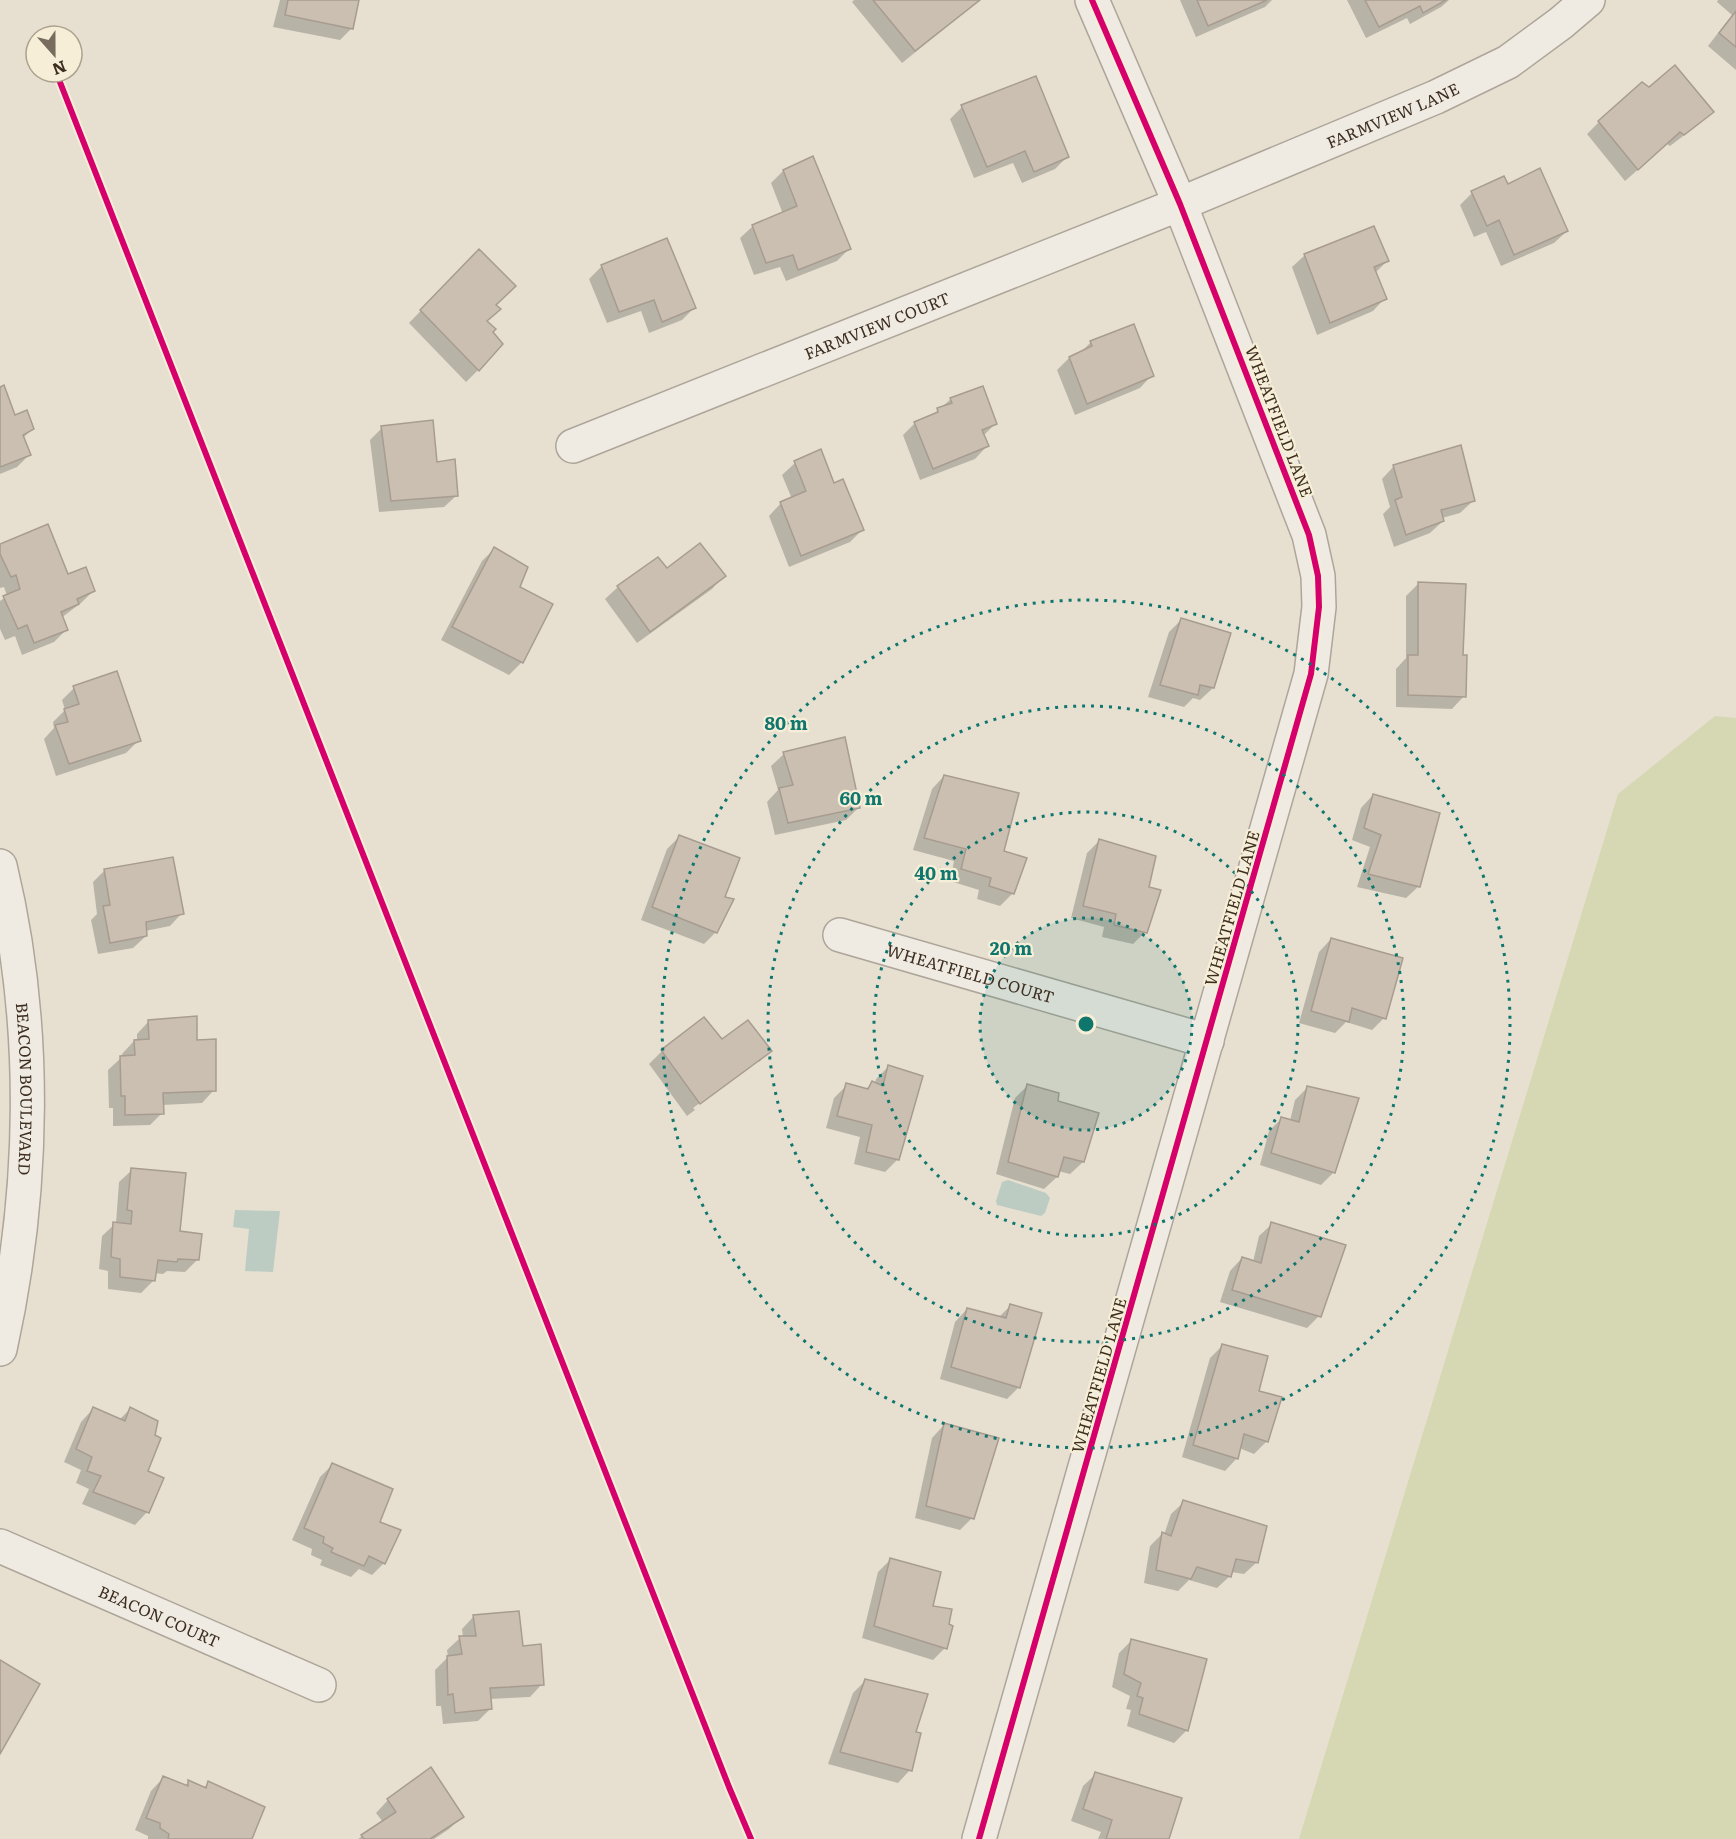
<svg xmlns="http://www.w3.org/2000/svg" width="1736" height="1839" font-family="Literata,serif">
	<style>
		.green { fill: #d6d7b3 }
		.water { fill: #bcccc2 }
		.shadow { fill: #0003 }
		.building { fill: #cbbfb2; stroke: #a89c90; stroke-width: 1.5 }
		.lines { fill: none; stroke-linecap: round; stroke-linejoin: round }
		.street-casing { stroke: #ada599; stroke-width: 36 }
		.street { stroke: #efebe3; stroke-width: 33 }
		.cycleway-casing { stroke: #f7eed8; stroke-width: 10 }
		.cycleway { stroke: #d6006c; stroke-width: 6 }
		.ring { fill: none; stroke: #0f766e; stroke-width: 3; stroke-dasharray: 3 6 }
		.labels { text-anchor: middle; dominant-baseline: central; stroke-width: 4.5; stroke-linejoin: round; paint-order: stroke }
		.street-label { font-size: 16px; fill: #3d2e20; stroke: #f7eed8 }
		.centre { fill: #0f766e; stroke: #f7eed8; stroke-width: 3 }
		.ring-label { font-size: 18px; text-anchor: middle; font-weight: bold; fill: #0f766e; stroke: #f7eed8; stroke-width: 4.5; stroke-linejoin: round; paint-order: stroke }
	</style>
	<rect width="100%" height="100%" fill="#e7e0d1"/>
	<path class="green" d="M1715,716L1736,718V1839H1299L1618,794Z"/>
	<g class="water">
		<path d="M1008,1180L1046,1193L1050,1198L1045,1213L1041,1216L997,1205L996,1201L1002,1182Z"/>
		<path d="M235,1210L280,1211L273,1272L245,1271L249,1229L233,1227Z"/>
	</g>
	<g class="shadow">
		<path d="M280,0H357L352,28L340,40L273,27Z"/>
		<path d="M854,0H980L902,63L852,2Z"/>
		<path d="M1180,0H1272L1265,7L1196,37Z"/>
		<path d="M1347,0H1449L1441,7L1410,24L1407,18L1366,38Z"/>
		<path d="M1718,0H1736V70L1708,46L1732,15L1717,2Z"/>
		<path d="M1649,89L1712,111L1699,124L1670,146L1667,144L1625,181L1587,134L1599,122Z"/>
		<path d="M962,107L1068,156L1055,169L1022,183L1013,163L974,178L950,119Z"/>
		<path d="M783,171L849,249L837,261L786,281L780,267L754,275L740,238L753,226L783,214L771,183Z"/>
		<path d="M1507,186L1567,231L1554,243L1501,266L1486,232L1474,237L1460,205L1472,193Z"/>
		<path d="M666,240L694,308L682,320L649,333L641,311L607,323L589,279L602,266Z"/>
		<path d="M479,251L494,305L486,322L478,370L466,382L409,323Z"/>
		<path d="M1305,255L1387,261L1375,273L1385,298L1373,311L1317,335L1292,267Z"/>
		<path d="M1091,342L1152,375L1140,388L1075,415L1057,370L1069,358L1080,353Z"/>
		<path d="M0,388L14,417L32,429L23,438L29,455L17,467L0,474Z"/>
		<path d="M951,399L996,423L983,436L987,446L975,459L920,480L903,435L915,423L930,417Z"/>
		<path d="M382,428L457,495L444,507L379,512L370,440Z"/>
		<path d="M821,451L833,485L862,530L850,542L789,567L769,516L781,503L792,499L782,475L795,463Z"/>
		<path d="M1394,466L1473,501L1460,513L1442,518L1443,521L1430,533L1394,547L1383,514L1390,507L1382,479Z"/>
		<path d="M0,546L68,576L93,591L81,603L61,618L66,630L54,642L22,655L15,636L5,640L0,629V601L7,596L4,587L0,588Z"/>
		<path d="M494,549L518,588L551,605L522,662L509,675L441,640L482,561Z"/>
		<path d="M667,570L724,576L712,589L637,643L605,599L618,587Z"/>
		<path d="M1419,583L1464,696L1452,709L1396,707V669L1406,658V596Z"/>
		<path d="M1181,620L1213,688L1200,700L1193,698L1184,707L1148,697L1169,632Z"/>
		<path d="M74,688L139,740L126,753L56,776L44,739L54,728L53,722L65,710L62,700Z"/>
		<path d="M784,754L858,808L846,820L775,835L767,802L778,790L771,766Z"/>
		<path d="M944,776L1002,852L1013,893L1000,906L977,899L979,890L950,881L954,861L913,850L932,789Z"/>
		<path d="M1373,795L1419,886L1406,898L1357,887L1370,847L1352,840L1361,808Z"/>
		<path d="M679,837L723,898L716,932L704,944L641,920L667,849Z"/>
		<path d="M1099,841L1145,932L1133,944L1102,937L1104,927L1071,918L1087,853Z"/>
		<path d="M105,870L182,913L170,926L145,931L146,936L133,948L98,954L91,920L97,914L93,882Z"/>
		<path d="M1331,939L1384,1018L1372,1030L1346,1022L1335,1033L1299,1023L1319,952Z"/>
		<path d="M704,1019L721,1041L770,1051L759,1062V1059L693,1108L695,1110L687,1116L649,1064L662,1051Z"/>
		<path d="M149,1021L195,1042L214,1090L202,1103L162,1105V1113L150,1125L113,1126V1108H109L108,1070L122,1057V1054L134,1041H137V1034Z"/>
		<path d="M888,1067L897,1160L885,1172L854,1164L860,1137L826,1128L834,1098L847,1085L865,1090L872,1083L875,1084L876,1079Z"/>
		<path d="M1027,1086L1057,1102L1083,1162L1070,1174L1058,1171L1057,1177L1044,1189L996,1174L1015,1098Z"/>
		<path d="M1308,1087L1334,1172L1321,1185L1260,1165L1269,1131L1281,1119L1290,1121L1295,1100Z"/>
		<path d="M132,1170L198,1259L185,1272L167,1271L163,1274L154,1273L153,1281L141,1293L108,1289V1271L99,1269L102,1236L116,1223L119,1182Z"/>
		<path d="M1272,1224L1319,1316L1307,1328L1220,1302L1230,1271L1242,1258L1253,1262L1259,1236Z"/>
		<path d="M1010,1306L1019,1387L1007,1399L940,1379L955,1322L967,1309L998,1318Z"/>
		<path d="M1222,1346L1257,1393L1267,1441L1254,1454L1239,1448L1237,1458L1225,1471L1182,1457L1210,1358Z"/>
		<path d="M93,1409L119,1420L130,1409L146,1472L147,1512L135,1525L82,1504L89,1489L76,1483L81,1470L64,1462L81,1422Z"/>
		<path d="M944,1425L972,1518L960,1530L915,1518L932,1438Z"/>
		<path d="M332,1465L378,1523L384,1563L372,1575L359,1569L351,1577L320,1565L322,1560L311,1555L312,1549L292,1540L320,1477Z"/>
		<path d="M1184,1502L1257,1562L1244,1574L1231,1572L1230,1576L1217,1588L1189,1580L1178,1591L1144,1583L1150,1546L1162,1534L1164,1535L1171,1514Z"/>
		<path d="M890,1560L931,1607L945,1648L933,1660L862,1638L878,1572Z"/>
		<path d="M474,1616L521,1648L542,1684L530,1697L489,1699L490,1709L478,1721L443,1724L441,1706H436L435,1670L448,1657L447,1650L460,1638L463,1637L462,1629Z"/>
		<path d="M1131,1641L1205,1660L1186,1731L1174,1743L1127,1726L1131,1710L1126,1709L1130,1696L1112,1687L1119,1653Z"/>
		<path d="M866,1680L915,1732L910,1770L898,1783L828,1764L853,1693Z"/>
		<path d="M431,1769L462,1817L449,1829L434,1839H358L383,1822L376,1813L388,1800Z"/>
		<path d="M1096,1774L1168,1839H1098L1101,1832L1071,1821L1083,1786Z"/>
		<path d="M163,1778L184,1786L189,1782L203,1788L209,1783L250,1839H148V1836L135,1830L151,1791Z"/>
	</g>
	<g class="building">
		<path d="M288,0H359L353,29L285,15Z"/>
		<path d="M873,0H980L915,51Z"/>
		<path d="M1197,0H1267L1208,26Z"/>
		<path d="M1365,0H1446L1423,13L1420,6L1379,27Z"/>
		<path d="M1736,11V47L1719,33Z"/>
		<path d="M1675,65L1714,112L1684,135L1680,132L1638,170L1598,121L1642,82L1649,87Z"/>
		<path d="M1036,76L1069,157L1034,172L1025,151L987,167L961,105Z"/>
		<path d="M813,156L851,249L798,270L793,255L766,263L752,225L797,206L783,170Z"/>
		<path d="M1540,168L1568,231L1514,255L1499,220L1487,226L1471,191L1504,176L1508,184Z"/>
		<path d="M1374,226L1389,261L1374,267L1387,299L1330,323L1304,254Z"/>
		<path d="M667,238L696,308L662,322L654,300L619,312L601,265Z"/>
		<path d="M479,249L516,286L496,305L501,309L487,321L496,329L493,332L503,344L479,371L420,310Z"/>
		<path d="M1134,324L1154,376L1087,404L1069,357L1092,346L1090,341Z"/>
		<path d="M4,385L15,415L27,410L34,429L23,435L31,455L0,467V387Z"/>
		<path d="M983,386L997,424L982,430L989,446L933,469L914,422L938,412L937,408L952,403L950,398Z"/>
		<path d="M433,420L437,462L455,459L458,496L391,501L381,426Z"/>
		<path d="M1461,445L1475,501L1441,510L1444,521L1406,535L1395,500L1402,497L1393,465Z"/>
		<path d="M821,449L834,483L843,479L864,530L801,556L780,502L806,491L794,461Z"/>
		<path d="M48,524L68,574L86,567L95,591L77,599L79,604L61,612L68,630L34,643L27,625L18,629L3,596L20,589L16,575L11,577L0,554V544Z"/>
		<path d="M700,543L726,576L650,632L617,586L658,557L667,568Z"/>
		<path d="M494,547L528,567L520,587L553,604L523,663L452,627Z"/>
		<path d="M1418,582L1466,584L1463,655H1467L1466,697L1408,695V655H1418Z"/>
		<path d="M1181,618L1231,633L1214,688L1200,685L1198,695L1160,685Z"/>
		<path d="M117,671L141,741L69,764L55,725L68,722L64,709L79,704L73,686Z"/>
		<path d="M845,737L860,808L788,823L779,788L793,785L783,752Z"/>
		<path d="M944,775L1019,793L1004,851L1027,858L1014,894L989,886L991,878L961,869L966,849L924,838Z"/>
		<path d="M1373,794L1440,813L1420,887L1368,874L1381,835L1364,828Z"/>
		<path d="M679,835L740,858L725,897L734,899L717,933L652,907Z"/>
		<path d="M1099,839L1156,856L1149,887L1161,890L1147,933L1114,925L1116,914L1083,906Z"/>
		<path d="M173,857L184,914L146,922L147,936L110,943L103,906L110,905L104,869Z"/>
		<path d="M1331,938L1403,958L1386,1019L1352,1008L1349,1022L1311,1011Z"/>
		<path d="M197,1016V1040L216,1039V1091L163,1093L164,1114L125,1115V1096H121L120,1056L135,1055L134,1040L149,1039L148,1020Z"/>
		<path d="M704,1017L722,1039L748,1020L772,1051L700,1104L661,1050Z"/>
		<path d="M888,1065L923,1076L899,1160L866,1152L872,1125L837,1116L846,1083L868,1089L872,1081L883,1086Z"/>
		<path d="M1027,1084L1059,1093L1058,1101L1099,1113L1084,1162L1064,1157L1058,1177L1008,1162Z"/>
		<path d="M1307,1086L1359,1098L1335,1173L1271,1153L1281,1117L1299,1122Z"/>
		<path d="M131,1168L186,1173L180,1231L202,1234L199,1260L178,1259L177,1262L158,1260L155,1281L120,1277V1259L111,1257L113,1222L131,1224L132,1211L127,1210Z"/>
		<path d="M1271,1222L1346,1245L1321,1317L1232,1290L1242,1257L1261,1263Z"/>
		<path d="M1010,1304L1042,1313L1020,1388L951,1367L967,1308L1006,1318Z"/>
		<path d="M1222,1344L1268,1356L1259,1391L1282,1397L1268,1442L1244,1434L1238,1459L1193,1445Z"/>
		<path d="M93,1407L125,1421L130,1407L158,1421L155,1435L161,1438L148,1471L164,1478L149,1513L93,1492L101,1476L87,1471L92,1457L76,1449Z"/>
		<path d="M944,1423L999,1438L974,1519L926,1506Z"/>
		<path d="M332,1463L393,1489L380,1522L401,1530L385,1564L369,1556L364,1566L331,1552L333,1548L323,1543L324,1537L304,1528Z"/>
		<path d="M1183,1500L1267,1526L1258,1563L1236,1559L1231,1577L1197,1567L1191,1579L1156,1570L1162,1532L1171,1536Z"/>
		<path d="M890,1558L941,1572L933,1606L952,1609L949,1624L953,1626L947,1649L874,1626Z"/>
		<path d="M519,1611L523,1646L541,1644L544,1685L490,1688L492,1709L455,1713L453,1694L448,1695L447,1656L462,1654L459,1636H476L473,1615Z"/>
		<path d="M1131,1639L1207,1659L1188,1731L1139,1714L1143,1698L1137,1696L1141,1683L1124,1674Z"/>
		<path d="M0,1660L40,1684L0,1754Z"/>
		<path d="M865,1679L928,1694L916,1732L921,1733L912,1771L840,1752Z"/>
		<path d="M431,1767L464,1817L430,1839H364L361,1835L396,1812L387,1799Z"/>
		<path d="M1095,1772L1182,1798L1169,1839H1106L1112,1820L1083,1809Z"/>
		<path d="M163,1776L188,1786V1780L206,1788L208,1781L265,1807L252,1839H168L169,1834L160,1828V1823L146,1818Z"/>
	</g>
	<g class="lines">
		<g class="street-casing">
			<g id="street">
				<path id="s1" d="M573,446L1180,204L1436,97L1508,62L1561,23L1588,0"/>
				<path id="s2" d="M0,866C38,1023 35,1191 0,1349"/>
				<path id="s3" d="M840,935L1207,1041"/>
				<path id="s4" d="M0,1546L319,1685"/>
				<path d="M979,1839L1311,674L1319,607L1318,576L1309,535L1180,204L1092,0"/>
			</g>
		</g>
		<use href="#street" class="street"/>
		<g class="cycleway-casing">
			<g id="cycleway">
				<path d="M56,72L729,1787L751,1839"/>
				<path d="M979,1839L1311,674L1319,607L1318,576L1309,535L1180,204L1092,0"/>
			</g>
		</g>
		<use href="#cycleway" class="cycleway"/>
	</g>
	<circle cx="1086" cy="1024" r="106" fill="#0f766e" fill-opacity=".12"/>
	<g class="ring">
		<circle cx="1086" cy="1024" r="106"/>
		<circle cx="1086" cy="1024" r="212"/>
		<circle cx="1086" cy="1024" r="318"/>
		<circle cx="1086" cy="1024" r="424"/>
	</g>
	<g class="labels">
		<g class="street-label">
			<text stroke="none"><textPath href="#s1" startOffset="884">FARMVIEW LANE</textPath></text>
			<text stroke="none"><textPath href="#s1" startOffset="327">FARMVIEW COURT</textPath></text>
			<text transform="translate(1280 421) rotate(69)">WHEATFIELD LANE</text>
			<text transform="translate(1231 908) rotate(-74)">WHEATFIELD LANE</text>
			<text stroke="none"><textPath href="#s3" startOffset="136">WHEATFIELD COURT</textPath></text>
			<text stroke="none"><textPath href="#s2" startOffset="225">BEACON BOULEVARD</textPath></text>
			<text transform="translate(1098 1375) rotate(-74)">WHEATFIELD LANE</text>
			<text stroke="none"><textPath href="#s4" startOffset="174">BEACON COURT</textPath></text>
		</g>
	</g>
	<circle cx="1086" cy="1024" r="9" class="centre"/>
	<g class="ring-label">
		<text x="786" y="730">80 m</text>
		<text x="861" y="805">60 m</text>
		<text x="936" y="880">40 m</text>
		<text x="1011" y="955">20 m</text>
	</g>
	<g transform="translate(54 54) rotate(159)"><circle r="28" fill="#f7eed8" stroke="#ada18e" stroke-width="1.5"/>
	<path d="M0-4.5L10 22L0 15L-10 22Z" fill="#786c5e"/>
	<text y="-9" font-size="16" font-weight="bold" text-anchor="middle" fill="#3d2e20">N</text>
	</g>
</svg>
